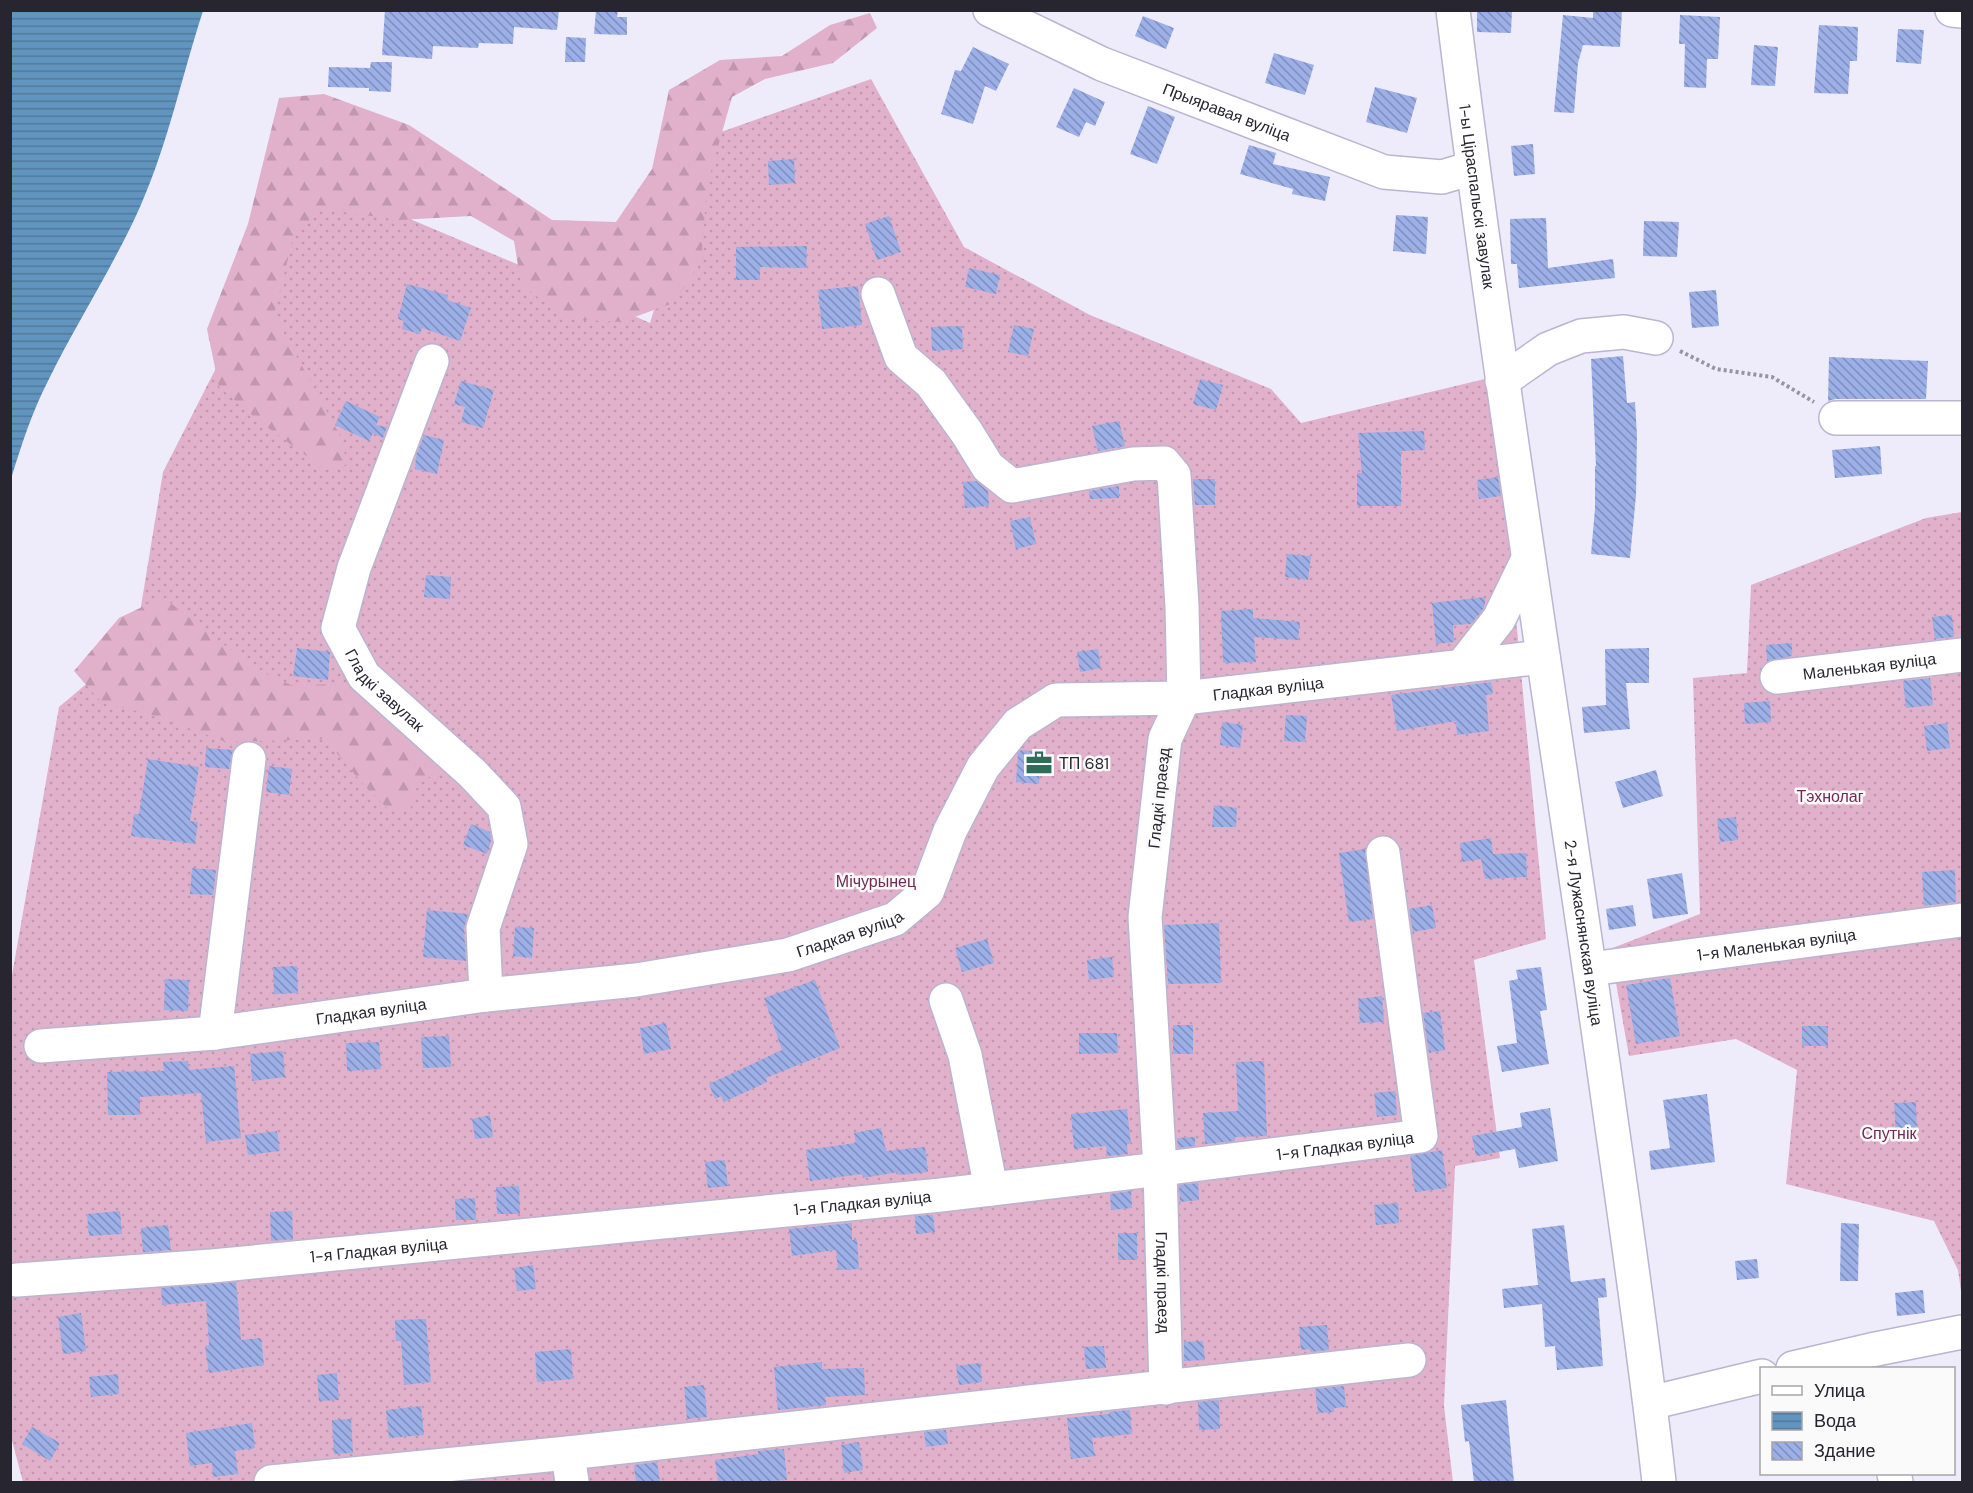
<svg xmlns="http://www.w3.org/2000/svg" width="1973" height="1493" font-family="'DM Sans',sans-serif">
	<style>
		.grass { fill: url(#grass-dots) }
		.forest { fill: url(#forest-firs) }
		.water { fill: url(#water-rules) }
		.building { fill: url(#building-back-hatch) }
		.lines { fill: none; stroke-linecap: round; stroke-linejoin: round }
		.minor-casing { stroke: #bbb5d0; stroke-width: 36 }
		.path { stroke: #9694a1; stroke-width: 4; stroke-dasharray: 3 3; stroke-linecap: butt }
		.minor { stroke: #fff; stroke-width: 33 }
		.labels { text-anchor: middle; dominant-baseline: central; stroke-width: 5; stroke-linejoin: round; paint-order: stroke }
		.street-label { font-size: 16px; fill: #27252f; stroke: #fafafa }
		.poi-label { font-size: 16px; fill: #27252f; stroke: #fafafa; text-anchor: start }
		.park-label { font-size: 16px; fill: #712a56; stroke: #fafafa }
	</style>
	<defs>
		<pattern id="grass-dots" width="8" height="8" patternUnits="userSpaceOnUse" patternTransform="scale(1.5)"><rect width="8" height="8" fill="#e1b0ca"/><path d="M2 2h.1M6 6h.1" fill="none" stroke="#c197ae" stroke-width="1.8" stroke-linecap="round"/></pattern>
		<pattern id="forest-firs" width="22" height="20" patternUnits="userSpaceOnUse" patternTransform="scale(1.5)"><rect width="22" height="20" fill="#e1b0ca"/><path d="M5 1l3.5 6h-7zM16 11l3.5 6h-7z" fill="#c197ae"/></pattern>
		<pattern id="water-rules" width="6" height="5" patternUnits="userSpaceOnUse" patternTransform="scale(1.5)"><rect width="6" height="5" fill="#6195bf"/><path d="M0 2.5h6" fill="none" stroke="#50799c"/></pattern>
		<pattern id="building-back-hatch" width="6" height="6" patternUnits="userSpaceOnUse" patternTransform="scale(1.5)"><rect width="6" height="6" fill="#9cafe7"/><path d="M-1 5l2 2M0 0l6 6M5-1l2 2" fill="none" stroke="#7f8ebc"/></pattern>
	</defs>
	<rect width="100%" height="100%" fill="#eeebfb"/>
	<g class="grass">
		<path d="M871,79L964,247L1090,315L1271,389L1301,423L1489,378L1510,554L1546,939L1474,960L1500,1158L1455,1166L1444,1406L1453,1482H23L11,1437V981L59,707L135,643L163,472L313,178L545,276L650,323L707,137Z"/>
		<path d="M1962,512V1298L1958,1270L1934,1221L1786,1184L1797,1070L1736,1039L1629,1056L1610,949L1700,914L1693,678L1747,673L1751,585L1926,518Z"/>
	</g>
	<g class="forest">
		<path d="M870,13L877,28L833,63L765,79L732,97L707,186L701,263L673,303L621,322L566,319L521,284L514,241L471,216L399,220L323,209L294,234L274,315L343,441L346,465L326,470L260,422L219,387L207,329L248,224L279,98L324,94L409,125L552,220L616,222L652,169L669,90L720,60L782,56L830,25Z"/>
		<path d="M163,597L220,642L266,674L291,685L345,684L419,739L449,772L419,780L410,810L388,809L362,783L325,739L226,742L156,716L101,702L74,671L119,618Z"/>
	</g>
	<path class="water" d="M11,10L203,11C182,75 168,144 140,207C113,267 77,322 48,381C32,412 21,446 11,479Z"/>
	<g class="building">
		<path d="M385,10L497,11L559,10L557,30L514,27L513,44L479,43L478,48L433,46L432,59L382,55Z"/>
		<path d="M596,10H618L617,17H627V35L594,34Z"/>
		<path d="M1477,10H1512L1511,33L1477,32Z"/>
		<path d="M1593,10H1622L1620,47L1583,45L1578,63L1574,113L1554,112L1563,15L1593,18Z"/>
		<path d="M1680,15L1720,17L1718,59H1707L1706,88L1684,87L1685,44H1679Z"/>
		<path d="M1143,16L1174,28L1166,49L1135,36Z"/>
		<path d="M1819,25L1858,27L1857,61H1850L1848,94L1814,93Z"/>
		<path d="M1898,29L1924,30L1921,64L1896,62Z"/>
		<path d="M566,37L586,38L585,62H565Z"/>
		<path d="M1754,45L1778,47L1775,86L1751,85Z"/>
		<path d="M973,47L1009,64L996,91L985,86L973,124L941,114L955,70L961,71Z"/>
		<path d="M1274,53L1314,65L1305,95L1265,83Z"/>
		<path d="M371,62H392L391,92L369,91V88L328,87L329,67L370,68Z"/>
		<path d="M1375,87L1417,98L1407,133L1366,122Z"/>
		<path d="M1074,88L1105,102L1095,126L1086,122L1079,137L1056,127Z"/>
		<path d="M1148,106L1175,117L1157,164L1130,154Z"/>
		<path d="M1533,144L1535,174L1514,176L1511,146Z"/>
		<path d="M1249,145L1276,153L1273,164L1330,177L1325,201L1292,194L1293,189L1240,174Z"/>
		<path d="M794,159L795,183L769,185L768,161Z"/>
		<path d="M1396,215L1428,217L1426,254L1393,251Z"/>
		<path d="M889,216L901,252L877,260L865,224Z"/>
		<path d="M1546,218L1548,268L1613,259L1615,278L1519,288L1517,264H1511L1510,219Z"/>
		<path d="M1644,221L1679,222L1677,257L1643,256Z"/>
		<path d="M807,246L806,268L760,267V280H736V247Z"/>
		<path d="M969,268L1000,275L996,294L965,287Z"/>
		<path d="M407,284L448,295L447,300L471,308L460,341L422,328L420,334L402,329L404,321L398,319Z"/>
		<path d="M858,286L862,325L822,329L818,290Z"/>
		<path d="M1716,290L1719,326L1692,328L1689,292Z"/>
		<path d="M1014,325L1034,329L1028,356L1008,352Z"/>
		<path d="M962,326L963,349L932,351L931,327Z"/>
		<path d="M1623,356L1627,403L1635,402L1637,436L1636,495L1630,558L1591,554L1595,509V466H1596L1591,359Z"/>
		<path d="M1829,357L1928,361L1926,399H1836L1828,401Z"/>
		<path d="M1200,379L1223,385L1216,410L1193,404Z"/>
		<path d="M461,381L494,390L483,428L461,422L465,407L454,404Z"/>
		<path d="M346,401L380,417L376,425L387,427L383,438L373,433L369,441L335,425Z"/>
		<path d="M1119,421L1125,446L1098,451L1092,426Z"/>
		<path d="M1424,431L1425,450L1401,451V506H1357V473H1362L1358,433Z"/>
		<path d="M424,435L444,440L437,474L415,469L416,456Z"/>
		<path d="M1880,446L1882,474L1835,478L1832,450Z"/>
		<path d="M1498,477L1501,496L1479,499L1477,480Z"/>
		<path d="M1193,479H1215V505H1195Z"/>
		<path d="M976,481L988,491L989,506L965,508L963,482Z"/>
		<path d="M1119,486V498L1090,499L1089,491Z"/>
		<path d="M1030,517L1036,544L1016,549L1010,521Z"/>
		<path d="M1287,554L1311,556L1308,580L1285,577Z"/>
		<path d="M426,575L451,577L450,599L424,597Z"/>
		<path d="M1485,597V604L1483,609L1471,624L1453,625L1454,642L1436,644L1432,603Z"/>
		<path d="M1253,609V618L1300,622L1298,640L1254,637L1256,662L1223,663L1221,611Z"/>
		<path d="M1952,615L1954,637L1935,639L1932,617Z"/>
		<path d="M1792,643V656L1767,661L1766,645Z"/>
		<path d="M297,648L330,652L328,680L293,676Z"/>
		<path d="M1649,648V683H1626L1630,729L1584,733L1582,707L1606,705L1605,649Z"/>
		<path d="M1098,649L1101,668L1080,672L1077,652Z"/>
		<path d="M1930,678L1933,705L1906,708L1903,681Z"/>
		<path d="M1491,682L1493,694L1486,695L1489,731L1457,735L1456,721L1397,731L1391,695Z"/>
		<path d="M1770,701L1771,722L1745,724L1744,703Z"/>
		<path d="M1286,715L1307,716L1305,742L1284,741Z"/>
		<path d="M1222,722L1243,725L1240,748L1220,745Z"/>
		<path d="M1947,723L1950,748L1927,751L1924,726Z"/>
		<path d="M206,748L233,750L229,769L205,767Z"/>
		<path d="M1021,750L1041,752L1039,784L1016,782L1018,753Z"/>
		<path d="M148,759L199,767L190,821L198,822L195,844L131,836L134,814H139Z"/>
		<path d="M269,766L292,769L289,795L266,792Z"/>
		<path d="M1656,770L1663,796L1623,808L1615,782Z"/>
		<path d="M1214,805L1237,808L1236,827H1212Z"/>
		<path d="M1736,817L1738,840L1720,842L1717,819Z"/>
		<path d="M471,824L490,832L491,841L487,854L463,845Z"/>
		<path d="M1491,838L1493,854L1526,853L1527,877L1485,879L1481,859L1462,862L1460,843Z"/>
		<path d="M1365,849L1373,919L1349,922L1339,853Z"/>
		<path d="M192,868L216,870L213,895L190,894Z"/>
		<path d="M1955,870L1956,902L1924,906L1922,872Z"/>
		<path d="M1682,873L1688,914L1653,919L1647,879Z"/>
		<path d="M1432,905L1436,928L1413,932L1409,909Z"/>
		<path d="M1633,905L1636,926L1609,930L1606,909Z"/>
		<path d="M427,910L468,914L464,929L466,961L423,957Z"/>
		<path d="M1219,923L1221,983L1168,984L1164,925Z"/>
		<path d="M515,927L534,928L532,958L513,956Z"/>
		<path d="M987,939L994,963L962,972L955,948Z"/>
		<path d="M1112,957L1114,977L1089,980L1087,960Z"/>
		<path d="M297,966L298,993L274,994L273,967Z"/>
		<path d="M1541,967L1547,1010L1540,1011L1549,1064L1502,1072L1497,1046L1517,1043L1509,981L1518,979L1516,970Z"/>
		<path d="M1670,978L1680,1036L1636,1044L1626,985Z"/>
		<path d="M165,979L189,980L188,1011L164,1010Z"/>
		<path d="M815,980L840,1048L766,1078L767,1082L724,1102L721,1096L715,1099L709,1084L782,1050L764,998Z"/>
		<path d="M1382,996L1384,1022L1360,1023L1358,999Z"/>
		<path d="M1440,1011L1445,1050L1429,1053L1423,1013Z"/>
		<path d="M666,1023L671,1049L644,1054L640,1028Z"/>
		<rect x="1173" y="1025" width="20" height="29"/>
		<rect x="1802" y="1026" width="26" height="20"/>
		<path d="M1079,1033H1117L1118,1053L1079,1054Z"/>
		<path d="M449,1036L451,1067L423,1068L421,1037Z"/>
		<path d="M379,1042L381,1069L347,1071L346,1043Z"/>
		<path d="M283,1051L285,1077L252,1081L250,1054Z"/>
		<path d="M188,1061L189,1070L234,1066L241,1138L206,1142L201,1093L140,1097V1115H108L107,1072L164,1071L163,1062Z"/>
		<path d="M1264,1061L1267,1136L1235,1137V1141L1205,1144L1203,1113L1238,1111L1236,1062Z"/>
		<path d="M1395,1091L1397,1115L1377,1117L1374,1093Z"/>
		<path d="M1707,1094L1715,1162L1651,1170L1649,1151L1670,1148L1663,1100Z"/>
		<path d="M1916,1102L1917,1135L1896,1136L1894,1103Z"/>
		<path d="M1550,1108L1558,1161L1519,1168L1515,1149L1476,1156L1472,1136L1522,1127L1520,1113Z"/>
		<path d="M1127,1109L1131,1144H1127L1128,1154L1107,1156L1106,1146L1074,1149L1071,1114Z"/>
		<path d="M490,1115L493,1137L475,1139L472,1119Z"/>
		<path d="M881,1128L886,1151L925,1147L928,1172L899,1175L898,1172L863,1178L862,1174L810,1181L806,1150L856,1143L854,1133Z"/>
		<path d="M277,1131L280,1151L248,1155L245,1135Z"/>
		<path d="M1195,1137V1146L1178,1148L1177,1138Z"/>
		<path d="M1442,1150L1447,1188L1415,1192L1410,1156Z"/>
		<path d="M725,1160L728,1186L708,1188L705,1162Z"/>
		<path d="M1198,1183L1199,1200L1180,1202L1179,1185Z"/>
		<path d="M519,1186L520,1214H497L496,1187Z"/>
		<path d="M1131,1191L1132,1208L1111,1210L1110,1194Z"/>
		<path d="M475,1198L476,1220H456L455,1199Z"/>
		<path d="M1398,1203L1399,1223L1376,1225L1374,1205Z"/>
		<path d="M120,1211L122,1234L89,1236L87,1214Z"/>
		<path d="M292,1211L293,1239L271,1241L270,1212Z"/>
		<path d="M933,1215L935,1232L916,1234L915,1216Z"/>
		<path d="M852,1223V1240H857L859,1269L838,1270L836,1250L792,1256L789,1229Z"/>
		<path d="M1841,1223L1859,1224L1858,1281H1840Z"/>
		<path d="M168,1225L171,1250L143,1252L141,1228Z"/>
		<path d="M1564,1225L1571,1282L1605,1278L1607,1297L1598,1298L1603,1366L1557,1370L1555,1346L1545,1347L1542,1304L1504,1308L1502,1289L1538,1285L1532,1229Z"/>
		<rect x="1118" y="1233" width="19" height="27"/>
		<path d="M1757,1259L1759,1278L1737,1280L1735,1261Z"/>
		<path d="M533,1265L536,1289L517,1291L514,1268Z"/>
		<path d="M236,1282L241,1340L261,1338L264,1365L209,1373L205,1346L209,1345L206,1301L162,1305L161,1288Z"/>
		<path d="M1923,1290L1925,1313L1897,1316L1895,1293Z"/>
		<path d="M81,1313L86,1351L63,1354L58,1317Z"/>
		<path d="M426,1319L431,1382L404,1385L401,1341H396L395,1320Z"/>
		<path d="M1327,1325L1329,1350L1310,1352V1349L1301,1350L1299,1327Z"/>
		<path d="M1203,1341L1205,1360L1184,1361V1342Z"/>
		<path d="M1104,1346L1106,1368L1086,1369L1084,1347Z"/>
		<path d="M571,1349L573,1379L537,1382L535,1352Z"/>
		<path d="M822,1362V1369L864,1368L865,1395L825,1397L826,1405L778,1410L774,1367Z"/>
		<path d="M980,1363L982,1382L959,1385L956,1366Z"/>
		<path d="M337,1373L339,1400L319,1401L317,1375Z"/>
		<path d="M118,1374L119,1394L91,1397L89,1377Z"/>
		<path d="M704,1385L707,1417L687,1419L684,1387Z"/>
		<path d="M1344,1386L1346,1407L1334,1408V1412L1318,1413L1315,1389Z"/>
		<path d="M1219,1400L1220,1429L1199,1430L1198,1402Z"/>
		<path d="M1506,1400L1514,1482H1474L1469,1441L1465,1442L1461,1405Z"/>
		<path d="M421,1406L424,1435L389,1438L386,1410Z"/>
		<path d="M1130,1410L1132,1434L1092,1438L1095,1456L1071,1459L1067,1418L1109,1414V1412Z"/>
		<path d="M351,1419L353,1453L334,1454L332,1420Z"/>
		<path d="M252,1423L255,1448L235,1451L238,1474L213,1477L212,1463L190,1466L186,1433Z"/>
		<path d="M32,1427L60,1443L50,1461L22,1444Z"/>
		<path d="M946,1430L948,1444L926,1447L924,1432Z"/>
		<path d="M859,1442L863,1470L844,1473L841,1445Z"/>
		<path d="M784,1449L787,1480L760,1482H718L715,1460L758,1454V1451Z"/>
		<path d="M657,1462L660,1482H636L634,1465Z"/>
	</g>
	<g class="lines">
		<g class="minor-casing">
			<g id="minor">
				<path id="s1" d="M990,10L1102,64L1384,172L1442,177L1472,168"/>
				<path id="s2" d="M1453,10C1499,384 1560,755 1612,1127C1629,1245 1646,1364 1659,1482"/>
				<path d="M1952,10L1962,11"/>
				<path id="s3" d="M878,294L901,357L931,383L967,433L988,467L1012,486L1133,464L1164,463L1174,475L1182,606L1184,698L1165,739L1145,917L1160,1169L1166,1388"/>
				<path id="s4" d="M432,361L354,568L338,628L364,676L472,773L504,807L511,844L483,928L486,995"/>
				<path d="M1502,381L1548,349L1581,336L1624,332L1656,338"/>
				<path d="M1836,418H1962"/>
				<path d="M1462,666L1499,619L1528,559"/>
				<path id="s5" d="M1777,677L1962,655"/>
				<path id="s6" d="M1590,969L1962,920"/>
				<path d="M946,1000L965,1055L991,1189"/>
				<path d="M215,1033L249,759"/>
				<path id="s7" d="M41,1046L215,1033L486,995L636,980L788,955L895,919L927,892L950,831L983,767L1018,724L1056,700L1184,698L1543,657"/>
				<path id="s8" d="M17,1280L212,1266L941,1195L1160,1169L1421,1136L1383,853"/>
				<path d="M1793,1368L1871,1350L1962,1332"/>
				<path d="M1650,1403L1762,1376"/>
				<path d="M568,1453L572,1482"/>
				<path d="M1894,1474L1896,1482"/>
				<path d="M271,1482L568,1453L1409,1360"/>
			</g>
		</g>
		<path class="path" d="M1680,351L1716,369L1772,377L1814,402"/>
		<use href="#minor" class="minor"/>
	</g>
	<defs>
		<g id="office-bare" transform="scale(2.07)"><path d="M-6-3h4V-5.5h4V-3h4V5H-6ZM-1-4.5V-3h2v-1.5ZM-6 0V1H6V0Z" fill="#306d59" stroke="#fafafa" stroke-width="2.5" paint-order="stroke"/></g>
	</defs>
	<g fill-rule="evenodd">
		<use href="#office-bare" x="1039" y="763"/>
	</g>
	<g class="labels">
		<g class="street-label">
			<text stroke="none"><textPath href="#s1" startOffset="258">Прыяравая вуліца</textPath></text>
			<text stroke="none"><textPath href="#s2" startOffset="188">1-ы Ціраспальскі завулак</textPath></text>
			<text stroke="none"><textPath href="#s5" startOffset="93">Маленькая вуліца</textPath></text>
			<text stroke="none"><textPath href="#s4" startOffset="362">Гладкі завулак</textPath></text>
			<text stroke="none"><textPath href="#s7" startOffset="1358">Гладкая вуліца</textPath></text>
			<text transform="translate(1159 798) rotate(-84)">Гладкі праезд</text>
			<text stroke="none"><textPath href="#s7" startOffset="818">Гладкая вуліца</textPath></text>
			<text stroke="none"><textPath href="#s2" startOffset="932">2-я Лужаснянская вуліца</textPath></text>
			<text stroke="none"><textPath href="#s6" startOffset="188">1-я Маленькая вуліца</textPath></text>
			<text stroke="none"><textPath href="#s7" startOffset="332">Гладкая вуліца</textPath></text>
			<text stroke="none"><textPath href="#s8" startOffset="1335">1-я Гладкая вуліца</textPath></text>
			<text stroke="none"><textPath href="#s8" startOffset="849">1-я Гладкая вуліца</textPath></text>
			<text stroke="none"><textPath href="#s8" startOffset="363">1-я Гладкая вуліца</textPath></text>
			<text stroke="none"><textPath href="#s3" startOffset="1222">Гладкі праезд</textPath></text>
		</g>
		<g class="poi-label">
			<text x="1059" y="763">ТП 681</text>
		</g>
		<g class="park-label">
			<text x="1830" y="796">Тэхнолаг</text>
			<text x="876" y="881">Мічурынец</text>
			<text x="1889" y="1133">Спутнік</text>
		</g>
	</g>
	<rect width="1973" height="1493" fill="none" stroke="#27252f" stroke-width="24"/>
	<rect x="1760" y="1367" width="195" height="108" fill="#fafafa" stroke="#a6a5a9" stroke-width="1.5"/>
	<rect x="1772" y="1386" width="30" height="9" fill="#ffffff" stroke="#a6a5a9" stroke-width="1.5"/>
	<text x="1814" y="1397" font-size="18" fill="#27252f">Улица</text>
	<rect x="1772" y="1412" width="30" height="18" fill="url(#water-rules)" stroke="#a6a5a9" stroke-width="1.5"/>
	<text x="1814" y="1427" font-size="18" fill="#27252f">Вода</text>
	<rect x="1772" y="1442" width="30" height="18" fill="url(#building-back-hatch)" stroke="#a6a5a9" stroke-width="1.5"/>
	<text x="1814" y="1457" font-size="18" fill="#27252f">Здание</text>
</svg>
